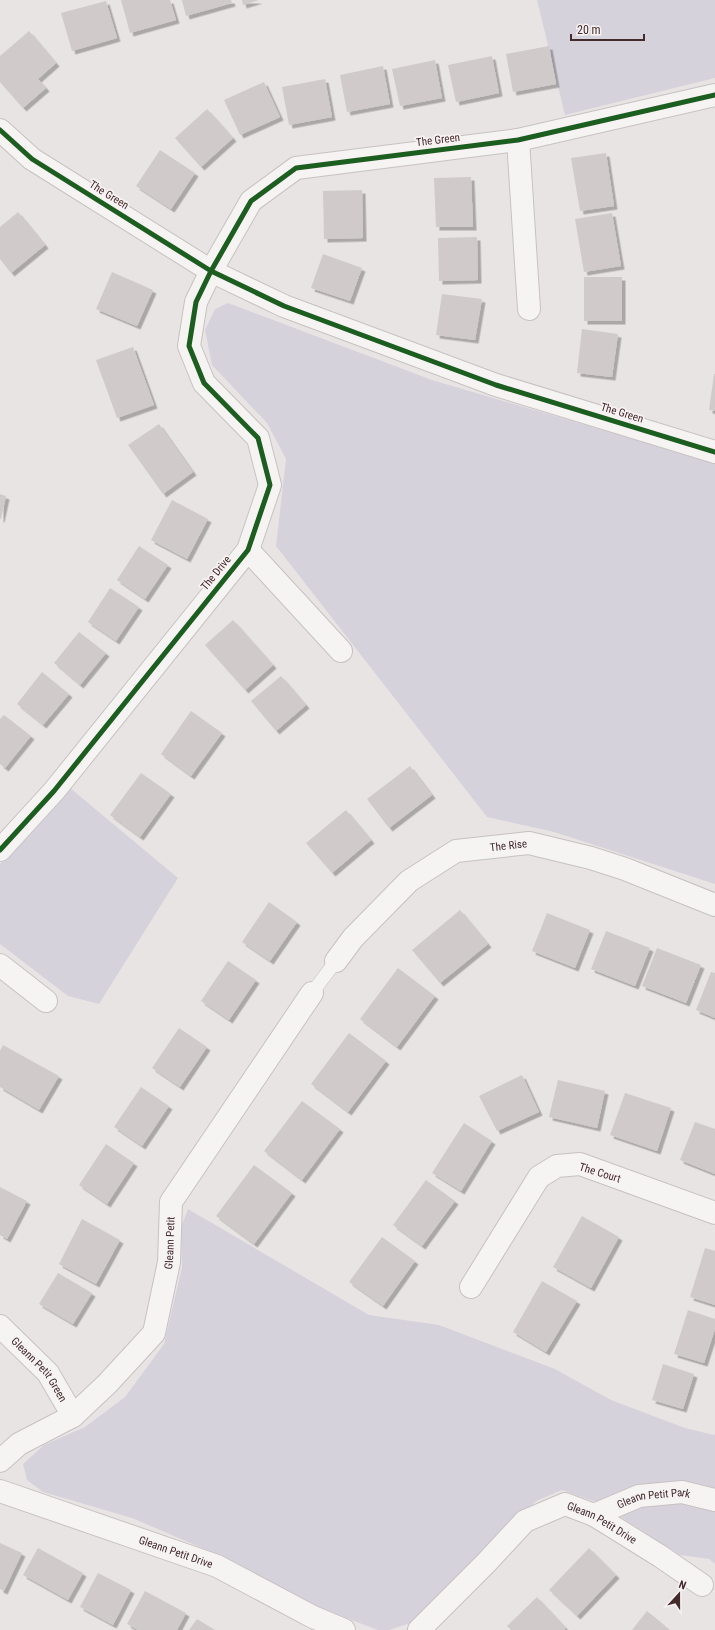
<svg xmlns="http://www.w3.org/2000/svg" width="715" height="1630" font-family="'Roboto Condensed',sans-serif">
	<style>
		.green { fill: #d5d2dc }
		.building { fill: #d0caca; filter: url(#shadow) }
		.lines { fill: none; stroke-linecap: round; stroke-linejoin: round }
		.lane-casing { stroke: #c7c2c2; stroke-width: 14 }
		.street-casing { stroke: #c7c2c2; stroke-width: 24 }
		.lane { stroke: #f6f3f3; stroke-width: 13 }
		.street { stroke: #f6f3f3; stroke-width: 22 }
		.cycleway-casing { stroke: #f8f2f3; stroke-width: 8 }
		.cycleway { stroke: #1b5e20; stroke-width: 5 }
		.labels { text-anchor: middle; dominant-baseline: central; stroke-width: 3.5; stroke-linejoin: round; paint-order: stroke }
		.street-label { font-size: 11px; fill: #432a2b; stroke: #f8f2f3 }
	</style>
	<defs>
		<filter id="shadow"><feDropShadow dx="3.5" dy="3.5" stdDeviation="0" flood-color="#0004"/></filter>
	</defs>
	<rect width="100%" height="100%" fill="#e9e4e4"/>
	<g class="green">
		<path d="M537,0H715V78L565,115Z"/>
		<path d="M228,303L432,380L715,463V884L554,832L487,817L276,546L286,459L267,423L212,365L205,330L215,309Z"/>
		<path d="M70,788L178,878L99,1004L68,996L0,944V864Z"/>
		<path d="M188,1209L369,1315L439,1325L555,1369L611,1400L685,1428L714,1435L715,1433V1564L709,1559L680,1555L599,1503L562,1490L536,1501L414,1622L389,1630H378L314,1606L230,1560L132,1518L43,1492L27,1480L23,1464L44,1445L85,1427L125,1397L164,1344L182,1267L181,1227Z"/>
	</g>
	<g class="building">
		<path d="M121,0H170L176,20L130,33Z"/>
		<path d="M182,0H231L232,3L186,16Z"/>
		<path d="M242,0H259L243,5Z"/>
		<path d="M106,1L117,38L72,51L61,13Z"/>
		<path d="M29,31L56,63L38,79L46,88L23,108L0,82V56Z"/>
		<path d="M549,46L556,84L513,92L506,54Z"/>
		<path d="M492,56L499,93L456,102L448,65Z"/>
		<path d="M435,60L442,98L400,106L392,69Z"/>
		<path d="M383,66L390,104L347,112L340,75Z"/>
		<path d="M325,79L332,117L289,125L282,87Z"/>
		<path d="M264,82L280,117L240,135L224,100Z"/>
		<path d="M207,109L233,138L201,167L175,138Z"/>
		<path d="M160,150L195,173L171,209L136,186Z"/>
		<path d="M606,153L614,206L580,211L571,158Z"/>
		<path d="M471,177L473,227H436L434,178Z"/>
		<path d="M362,190L363,238L324,239L323,191Z"/>
		<path d="M18,212L45,245L11,273L0,259V227Z"/>
		<path d="M612,213L621,266L584,272L575,219Z"/>
		<path d="M477,237L478,280L439,281L438,238Z"/>
		<path d="M323,254L362,268L350,301L311,288Z"/>
		<path d="M112,272L153,290L137,326L96,309Z"/>
		<rect x="584" y="277" width="38" height="44"/>
		<path d="M442,294L482,299L475,340L436,335Z"/>
		<path d="M582,329L618,334L612,377L577,373Z"/>
		<path d="M133,347L154,405L117,418L96,360Z"/>
		<path d="M714,374H715V411L709,410Z"/>
		<path d="M159,424L193,472L163,494L128,445Z"/>
		<path d="M0,494L6,496L1,519H0Z"/>
		<path d="M172,500L208,519L187,559L151,540Z"/>
		<path d="M139,546L168,565L145,599L117,580Z"/>
		<path d="M110,588L139,607L116,641L88,622Z"/>
		<path d="M233,620L273,665L245,690L205,645Z"/>
		<path d="M79,632L106,653L80,685L54,663Z"/>
		<path d="M42,672L69,694L43,725L17,704Z"/>
		<path d="M281,676L306,705L276,731L251,701Z"/>
		<path d="M191,711L222,733L191,776L161,754Z"/>
		<path d="M4,715L31,736L5,768L0,764V719Z"/>
		<path d="M410,766L432,795L389,828L367,799Z"/>
		<path d="M141,773L171,794L140,837L110,815Z"/>
		<path d="M346,810L371,840L332,873L306,843Z"/>
		<path d="M269,902L297,922L270,961L242,942Z"/>
		<path d="M460,910L488,944L440,983L412,950Z"/>
		<path d="M547,913L590,930L575,968L532,951Z"/>
		<path d="M606,931L650,948L635,986L591,969Z"/>
		<path d="M657,948L701,965L686,1003L642,986Z"/>
		<path d="M228,961L256,980L229,1020L201,1001Z"/>
		<path d="M398,968L435,996L397,1047L360,1019Z"/>
		<path d="M711,972L715,973V1018L696,1010Z"/>
		<path d="M179,1028L207,1047L180,1087L152,1068Z"/>
		<path d="M349,1033L386,1061L348,1112L311,1084Z"/>
		<path d="M3,1045L59,1076L39,1110L0,1087V1051Z"/>
		<path d="M522,1075L539,1112L497,1131L479,1096Z"/>
		<path d="M558,1080L605,1091L597,1128L549,1117Z"/>
		<path d="M141,1087L169,1106L142,1146L114,1127Z"/>
		<path d="M625,1093L671,1108L657,1151L610,1135Z"/>
		<path d="M302,1101L340,1129L302,1180L264,1151Z"/>
		<path d="M695,1122L715,1129V1174L680,1160Z"/>
		<path d="M464,1123L492,1141L461,1191L432,1173Z"/>
		<path d="M106,1144L134,1163L107,1204L79,1185Z"/>
		<path d="M254,1165L292,1193L254,1244L216,1216Z"/>
		<path d="M426,1180L455,1201L422,1246L393,1225Z"/>
		<path d="M0,1187L27,1201L7,1239L0,1235Z"/>
		<path d="M582,1216L619,1237L591,1288L553,1267Z"/>
		<path d="M82,1219L120,1240L96,1284L59,1264Z"/>
		<path d="M382,1237L415,1261L383,1306L349,1282Z"/>
		<path d="M705,1248L715,1251V1305L690,1297Z"/>
		<path d="M58,1273L92,1293L73,1324L39,1304Z"/>
		<path d="M542,1281L577,1301L546,1352L513,1332Z"/>
		<path d="M688,1310L715,1319V1329L704,1363L674,1354Z"/>
		<path d="M663,1364L694,1374L683,1409L652,1400Z"/>
		<path d="M0,1543L22,1553L4,1591L0,1589Z"/>
		<path d="M38,1548L83,1573L68,1600L23,1575Z"/>
		<path d="M589,1548L616,1575L577,1616L549,1590Z"/>
		<path d="M98,1573L131,1590L113,1625L80,1607Z"/>
		<path d="M145,1591L186,1613L177,1630H138L127,1624Z"/>
		<path d="M537,1597L566,1628L564,1630H511L507,1626Z"/>
		<path d="M647,1611L670,1630H632Z"/>
		<path d="M197,1619L215,1630H189Z"/>
	</g>
	<g class="lines">
		<g class="lane-casing">
			<path id="lane" d="M312,993L336,961"/>
		</g>
		<g class="street-casing">
			<g id="street">
				<path d="M0,130L32,159L211,271L284,306L496,385L715,452"/>
				<path d="M518,140L529,309"/>
				<path d="M248,550L341,651"/>
				<path d="M0,850L54,791L248,550L270,485L258,438L204,383L189,346L196,302L211,271L251,201L296,168L518,140L715,95"/>
				<path id="s1" d="M336,961L353,938L409,881L456,851L529,843L591,858L625,869L715,905"/>
				<path d="M0,965L46,1001"/>
				<path d="M471,1287L539,1177L557,1166L580,1164L715,1213"/>
				<path id="s2" d="M0,1326L48,1373L73,1416"/>
				<path id="s3" d="M0,1461L19,1444L73,1416L107,1384L154,1333L169,1262L171,1202L312,993"/>
				<path id="s4" d="M0,1491L217,1566L313,1617L344,1630"/>
				<path id="s5" d="M594,1515L639,1496L682,1492L715,1500"/>
				<path id="s6" d="M419,1630L486,1563L525,1521L565,1504L594,1515L660,1556L702,1585"/>
			</g>
		</g>
		<use href="#lane" class="lane"/>
		<use href="#street" class="street"/>
		<g class="cycleway-casing">
			<g id="cycleway">
				<path d="M0,130L32,159L211,271L284,306L496,385L715,452"/>
				<path d="M0,850L54,791L248,550L270,485L258,438L204,383L189,346L196,302L211,271L251,201L296,168L518,140L715,95"/>
			</g>
		</g>
		<use href="#cycleway" class="cycleway"/>
	</g>
	<g class="labels">
		<g class="street-label">
			<text transform="translate(438 140) rotate(-7)">The Green</text>
			<text transform="translate(109 195) rotate(32)">The Green</text>
			<text transform="translate(622 413) rotate(17)">The Green</text>
			<text transform="translate(216 573) rotate(-51)">The Drive</text>
			<text stroke="none"><textPath href="#s1" startOffset="217">The Rise</textPath></text>
			<text transform="translate(600 1173) rotate(17)">The Court</text>
			<text stroke="none"><textPath href="#s3" startOffset="294">Gleann Petit</textPath></text>
			<text stroke="none"><textPath href="#s2" startOffset="59">Gleann Petit Green</textPath></text>
			<text stroke="none"><textPath href="#s5" startOffset="63">Gleann Petit Park</textPath></text>
			<text stroke="none"><textPath href="#s6" startOffset="237">Gleann Petit Drive</textPath></text>
			<text stroke="none"><textPath href="#s4" startOffset="186">Gleann Petit Drive</textPath></text>
		</g>
	</g>
	<g transform="translate(679 1594) rotate(21)" stroke="#f8f2f3" stroke-width="3" paint-order="stroke">
	<path d="M0-3L7 15L0 10L-7 15Z" fill="#432a2b"/>
	<text y="-6" font-size="11" font-weight="bold" text-anchor="middle" fill="#432a2b">N</text>
	</g>
	<path d="M571 34v6h73v-6" fill="none" stroke="#432a2b" stroke-width="2"/>
	<text x="577" y="34" font-size="12" fill="#432a2b" stroke="#f8f2f3" stroke-width="3" paint-order="stroke">20 m</text>
</svg>
